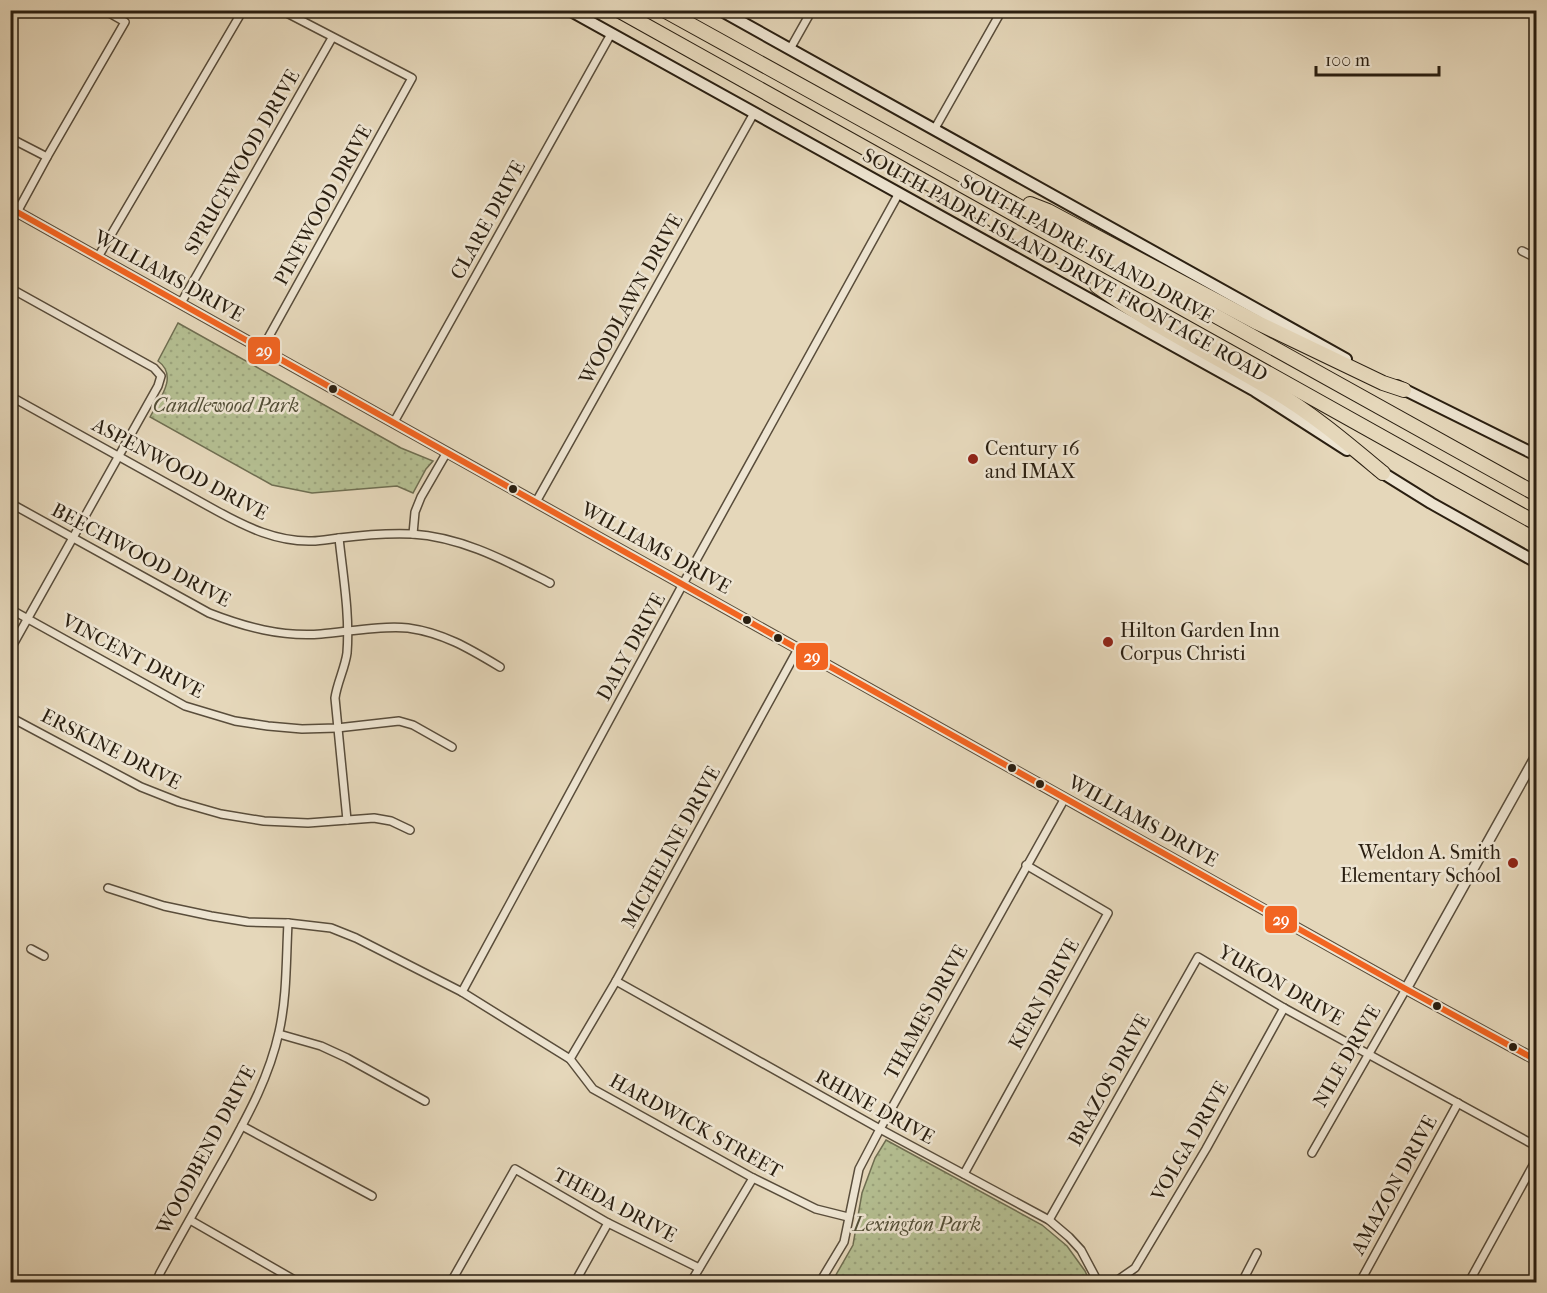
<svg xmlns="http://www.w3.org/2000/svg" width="1547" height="1293" font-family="'IM FELL French Canon',serif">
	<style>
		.park { fill: url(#park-dots); stroke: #6f6e51; stroke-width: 1.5 }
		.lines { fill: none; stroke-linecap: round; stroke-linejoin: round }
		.minor-casing { stroke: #594d3b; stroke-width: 10 }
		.tertiary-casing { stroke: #594d3b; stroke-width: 12 }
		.secondary-casing { stroke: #2a1f11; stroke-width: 14 }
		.motorway-casing { stroke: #2a1f11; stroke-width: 16 }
		.minor { stroke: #eee5d2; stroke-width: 7 }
		.tertiary { stroke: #eee5d2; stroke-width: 9 }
		.secondary { stroke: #eee5d2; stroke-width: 10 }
		.motorway { stroke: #e5d7ba; stroke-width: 14 }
		.bus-1-casing { stroke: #eee5d2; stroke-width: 10 }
		.bus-1 { stroke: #f26522; stroke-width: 6 }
		.bus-dot { fill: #2a1f11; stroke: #eee5d2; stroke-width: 2 }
		.poi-dot { fill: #8f2418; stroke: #eee5d2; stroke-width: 2 }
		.labels { text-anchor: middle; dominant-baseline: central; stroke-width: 5; stroke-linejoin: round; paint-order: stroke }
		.street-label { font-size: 20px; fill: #2a1f11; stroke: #eee5d2 }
		.park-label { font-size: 20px; font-style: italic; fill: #534f37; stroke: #eee5d2 }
		.poi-label { font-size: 20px; fill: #2a1f11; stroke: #eee5d2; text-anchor: start }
		.line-badge { stroke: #eee5d2; stroke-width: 2 }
		.badge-label { font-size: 16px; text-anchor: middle; font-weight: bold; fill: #fff }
	</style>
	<defs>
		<pattern id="park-dots" width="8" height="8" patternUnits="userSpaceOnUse" patternTransform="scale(1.5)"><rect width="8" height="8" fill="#b4be91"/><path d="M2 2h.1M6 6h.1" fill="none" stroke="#9ba37c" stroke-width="1.8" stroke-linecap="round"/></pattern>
	</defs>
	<rect width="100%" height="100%" fill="#e5d7ba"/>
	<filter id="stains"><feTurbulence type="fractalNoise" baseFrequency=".00333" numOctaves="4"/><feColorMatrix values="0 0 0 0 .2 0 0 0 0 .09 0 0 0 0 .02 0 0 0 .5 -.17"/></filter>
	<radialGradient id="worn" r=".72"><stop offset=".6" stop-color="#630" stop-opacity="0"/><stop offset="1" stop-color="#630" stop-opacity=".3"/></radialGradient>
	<g class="park">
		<path d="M178,323L401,448L433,461L426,469L413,493L397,486L312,493L272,485L150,417C159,400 179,376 158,361Z"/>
		<path d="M886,1140L1042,1225L1067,1246L1085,1271L1090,1282H834L833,1280L853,1245L862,1193L875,1158Z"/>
	</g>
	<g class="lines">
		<g class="minor-casing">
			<g id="minor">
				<path d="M790,49L812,10"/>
				<path d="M934,130L1002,10"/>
				<path d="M10,138L47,157"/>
				<path d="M10,225L47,157L125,22L104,10"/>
				<path d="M1522,251L1536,258"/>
				<path d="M98,257L243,10"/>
				<path d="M10,288L154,368L161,376L158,386L10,650"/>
				<path d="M181,303L332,38"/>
				<path d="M262,349L412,78L281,10"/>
				<path d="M10,396L217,511C246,527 277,542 312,541C321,541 330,539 339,538C363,535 388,533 412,534C462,537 506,561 550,583"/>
				<path d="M394,422L611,34"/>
				<path d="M536,502L754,113"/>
				<path d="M10,503L209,613C245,627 281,637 321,634C346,632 383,625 408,628C444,633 470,649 500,667"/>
				<path d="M413,534L415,512L421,497L447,452"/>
				<path d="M339,538C343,576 350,615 347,653C345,668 337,683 335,698L347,820"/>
				<path d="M10,609L185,706L235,721L268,726L302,729L337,728L399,721L413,725L452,747"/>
				<path d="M10,717L141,787L179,802L221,814L264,821L308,823L374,818L391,821L410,830"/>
				<path d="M108,888L164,906L211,916L248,922L288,923L331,928L356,938L462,992L570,1059L593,1089L753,1178L816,1209L848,1217"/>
				<path d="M31,949L44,956"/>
				<path d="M616,981L880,1129L1049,1220L1069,1237L1081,1250L1098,1282"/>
				<path d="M462,992L683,584L899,193"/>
				<path d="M279,1034L321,1046L347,1058L425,1101"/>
				<path d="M570,1059L616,981L798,649"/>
				<path d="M242,1126L372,1196"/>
				<path d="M1312,1153L1406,989"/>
				<path d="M964,1174L1108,913L1026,865"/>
				<path d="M190,1220L298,1282"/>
				<path d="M1049,1220L1198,957L1284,1008L1536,1146"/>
				<path d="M156,1282L160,1273C181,1234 203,1196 225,1157C247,1117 269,1078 279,1032C287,997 286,960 288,923"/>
				<path d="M451,1282L515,1169L608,1223L699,1268"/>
				<path d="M575,1282L608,1223"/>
				<path d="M691,1282L753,1178"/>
				<path d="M820,1282L844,1242L859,1169L880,1129L1065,798"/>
				<path d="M1115,1282L1135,1268L1206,1149L1284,1008"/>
				<path d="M1242,1282L1257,1253"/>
				<path d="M1360,1282L1458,1103"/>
				<path d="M1469,1282L1536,1160"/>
			</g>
		</g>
		<g class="tertiary-casing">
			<g id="tertiary">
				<path d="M10,208L1406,989L1536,1060"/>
				<path d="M1406,989L1536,756"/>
			</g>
		</g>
		<g class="secondary-casing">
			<g id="secondary">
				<path d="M569,10L1255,391L1347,450"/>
				<path d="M720,10L1346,359"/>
				<path d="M1397,386L1536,455"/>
				<path d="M1378,470L1431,503L1536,562"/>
			</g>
		</g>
		<g class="motorway-casing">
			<g id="motorway">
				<path d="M618,10L1536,523"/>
				<path d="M664,10L975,182L1536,494"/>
				<path d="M1030,204L1048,211L1258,323L1383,383L1404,390"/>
				<path d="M1097,286C1153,326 1216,356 1274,391C1313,414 1348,444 1383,473"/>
			</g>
		</g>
		<use href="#minor" class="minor"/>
		<use href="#tertiary" class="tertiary"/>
		<use href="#secondary" class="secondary"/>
		<use href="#motorway" class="motorway"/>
		<g class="bus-1-casing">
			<path id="bus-1" d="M10,208L1406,989L1536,1060"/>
		</g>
		<use href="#bus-1" class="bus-1"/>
	</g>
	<g class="bus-dot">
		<circle cx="333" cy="389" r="5"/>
		<circle cx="513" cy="489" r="5"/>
		<circle cx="747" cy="620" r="5"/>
		<circle cx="778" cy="638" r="5"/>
		<circle cx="1012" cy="768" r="5"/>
		<circle cx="1040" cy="784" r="5"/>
		<circle cx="1437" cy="1006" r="5"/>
		<circle cx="1513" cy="1047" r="5"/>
	</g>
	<g class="poi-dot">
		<circle cx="973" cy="459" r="6"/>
		<circle cx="1108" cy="642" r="6"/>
		<circle cx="1513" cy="863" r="6"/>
	</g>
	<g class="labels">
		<g class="street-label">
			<text transform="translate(242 162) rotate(-60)">SPRUCEWOOD DRIVE</text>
			<text transform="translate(323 205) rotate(-61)">PINEWOOD DRIVE</text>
			<text transform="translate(488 220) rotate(-61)">CLARE DRIVE</text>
			<text transform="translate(1087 249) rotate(29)">SOUTH PADRE ISLAND DRIVE</text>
			<text transform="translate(1065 265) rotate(29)">SOUTH PADRE ISLAND DRIVE FRONTAGE ROAD</text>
			<text transform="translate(169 276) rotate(29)">WILLIAMS DRIVE</text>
			<text transform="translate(631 299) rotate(-61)">WOODLAWN DRIVE</text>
			<text transform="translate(180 469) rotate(28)">ASPENWOOD DRIVE</text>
			<text transform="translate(656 548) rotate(29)">WILLIAMS DRIVE</text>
			<text transform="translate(141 555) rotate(28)">BEECHWOOD DRIVE</text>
			<text transform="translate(631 647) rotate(-61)">DALY DRIVE</text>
			<text transform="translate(133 656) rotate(28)">VINCENT DRIVE</text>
			<text transform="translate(111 749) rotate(27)">ERSKINE DRIVE</text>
			<text transform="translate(1143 821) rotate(29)">WILLIAMS DRIVE</text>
			<text transform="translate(671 847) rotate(-61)">MICHELINE DRIVE</text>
			<text transform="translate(1281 985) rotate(30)">YUKON DRIVE</text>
			<text transform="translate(1044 994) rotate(-61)">KERN DRIVE</text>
			<text transform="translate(926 1012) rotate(-61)">THAMES DRIVE</text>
			<text transform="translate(1347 1056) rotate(-60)">NILE DRIVE</text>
			<text transform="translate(1109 1080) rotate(-61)">BRAZOS DRIVE</text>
			<text transform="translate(875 1107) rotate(29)">RHINE DRIVE</text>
			<text transform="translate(696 1126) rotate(29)">HARDWICK STREET</text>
			<text transform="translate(1190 1141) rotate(-60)">VOLGA DRIVE</text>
			<text transform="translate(206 1150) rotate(-62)">WOODBEND DRIVE</text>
			<text transform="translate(1394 1185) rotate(-61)">AMAZON DRIVE</text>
			<text transform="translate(615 1205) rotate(28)">THEDA DRIVE</text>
		</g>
		<g class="park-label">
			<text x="226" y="405">Candlewood Park</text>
			<text x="917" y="1224">Lexington Park</text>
		</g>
		<g class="poi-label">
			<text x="985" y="448">Century 16<tspan x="985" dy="23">and IMAX</tspan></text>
			<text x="1120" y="630">Hilton Garden Inn<tspan x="1120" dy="23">Corpus Christi</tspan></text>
			<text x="1501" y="852" text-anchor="end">Weldon A. Smith<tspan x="1501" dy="23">Elementary School</tspan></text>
		</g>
	</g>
	<g class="line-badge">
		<rect x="247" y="336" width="34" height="29" rx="6" fill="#f26522"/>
		<rect x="795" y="642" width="34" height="29" rx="6" fill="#f26522"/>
		<rect x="1264" y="905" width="34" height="29" rx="6" fill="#f26522"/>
	</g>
	<g class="badge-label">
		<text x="264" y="356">29</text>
		<text x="812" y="662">29</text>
		<text x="1281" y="925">29</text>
	</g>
	<rect width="1547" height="1293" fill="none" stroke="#e5d7ba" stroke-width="36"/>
	<rect x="12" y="12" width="1523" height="1269" fill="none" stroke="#2a1f11" stroke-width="3"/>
	<rect x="18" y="18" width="1511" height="1257" fill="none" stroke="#2a1f11" stroke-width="1.5"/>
	<path d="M1316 66v9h123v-9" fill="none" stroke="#2a1f11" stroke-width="3"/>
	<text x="1325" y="66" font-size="18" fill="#2a1f11" stroke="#eee5d2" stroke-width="4.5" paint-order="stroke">100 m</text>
	<rect width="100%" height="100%" filter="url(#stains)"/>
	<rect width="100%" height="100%" fill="url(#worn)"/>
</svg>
